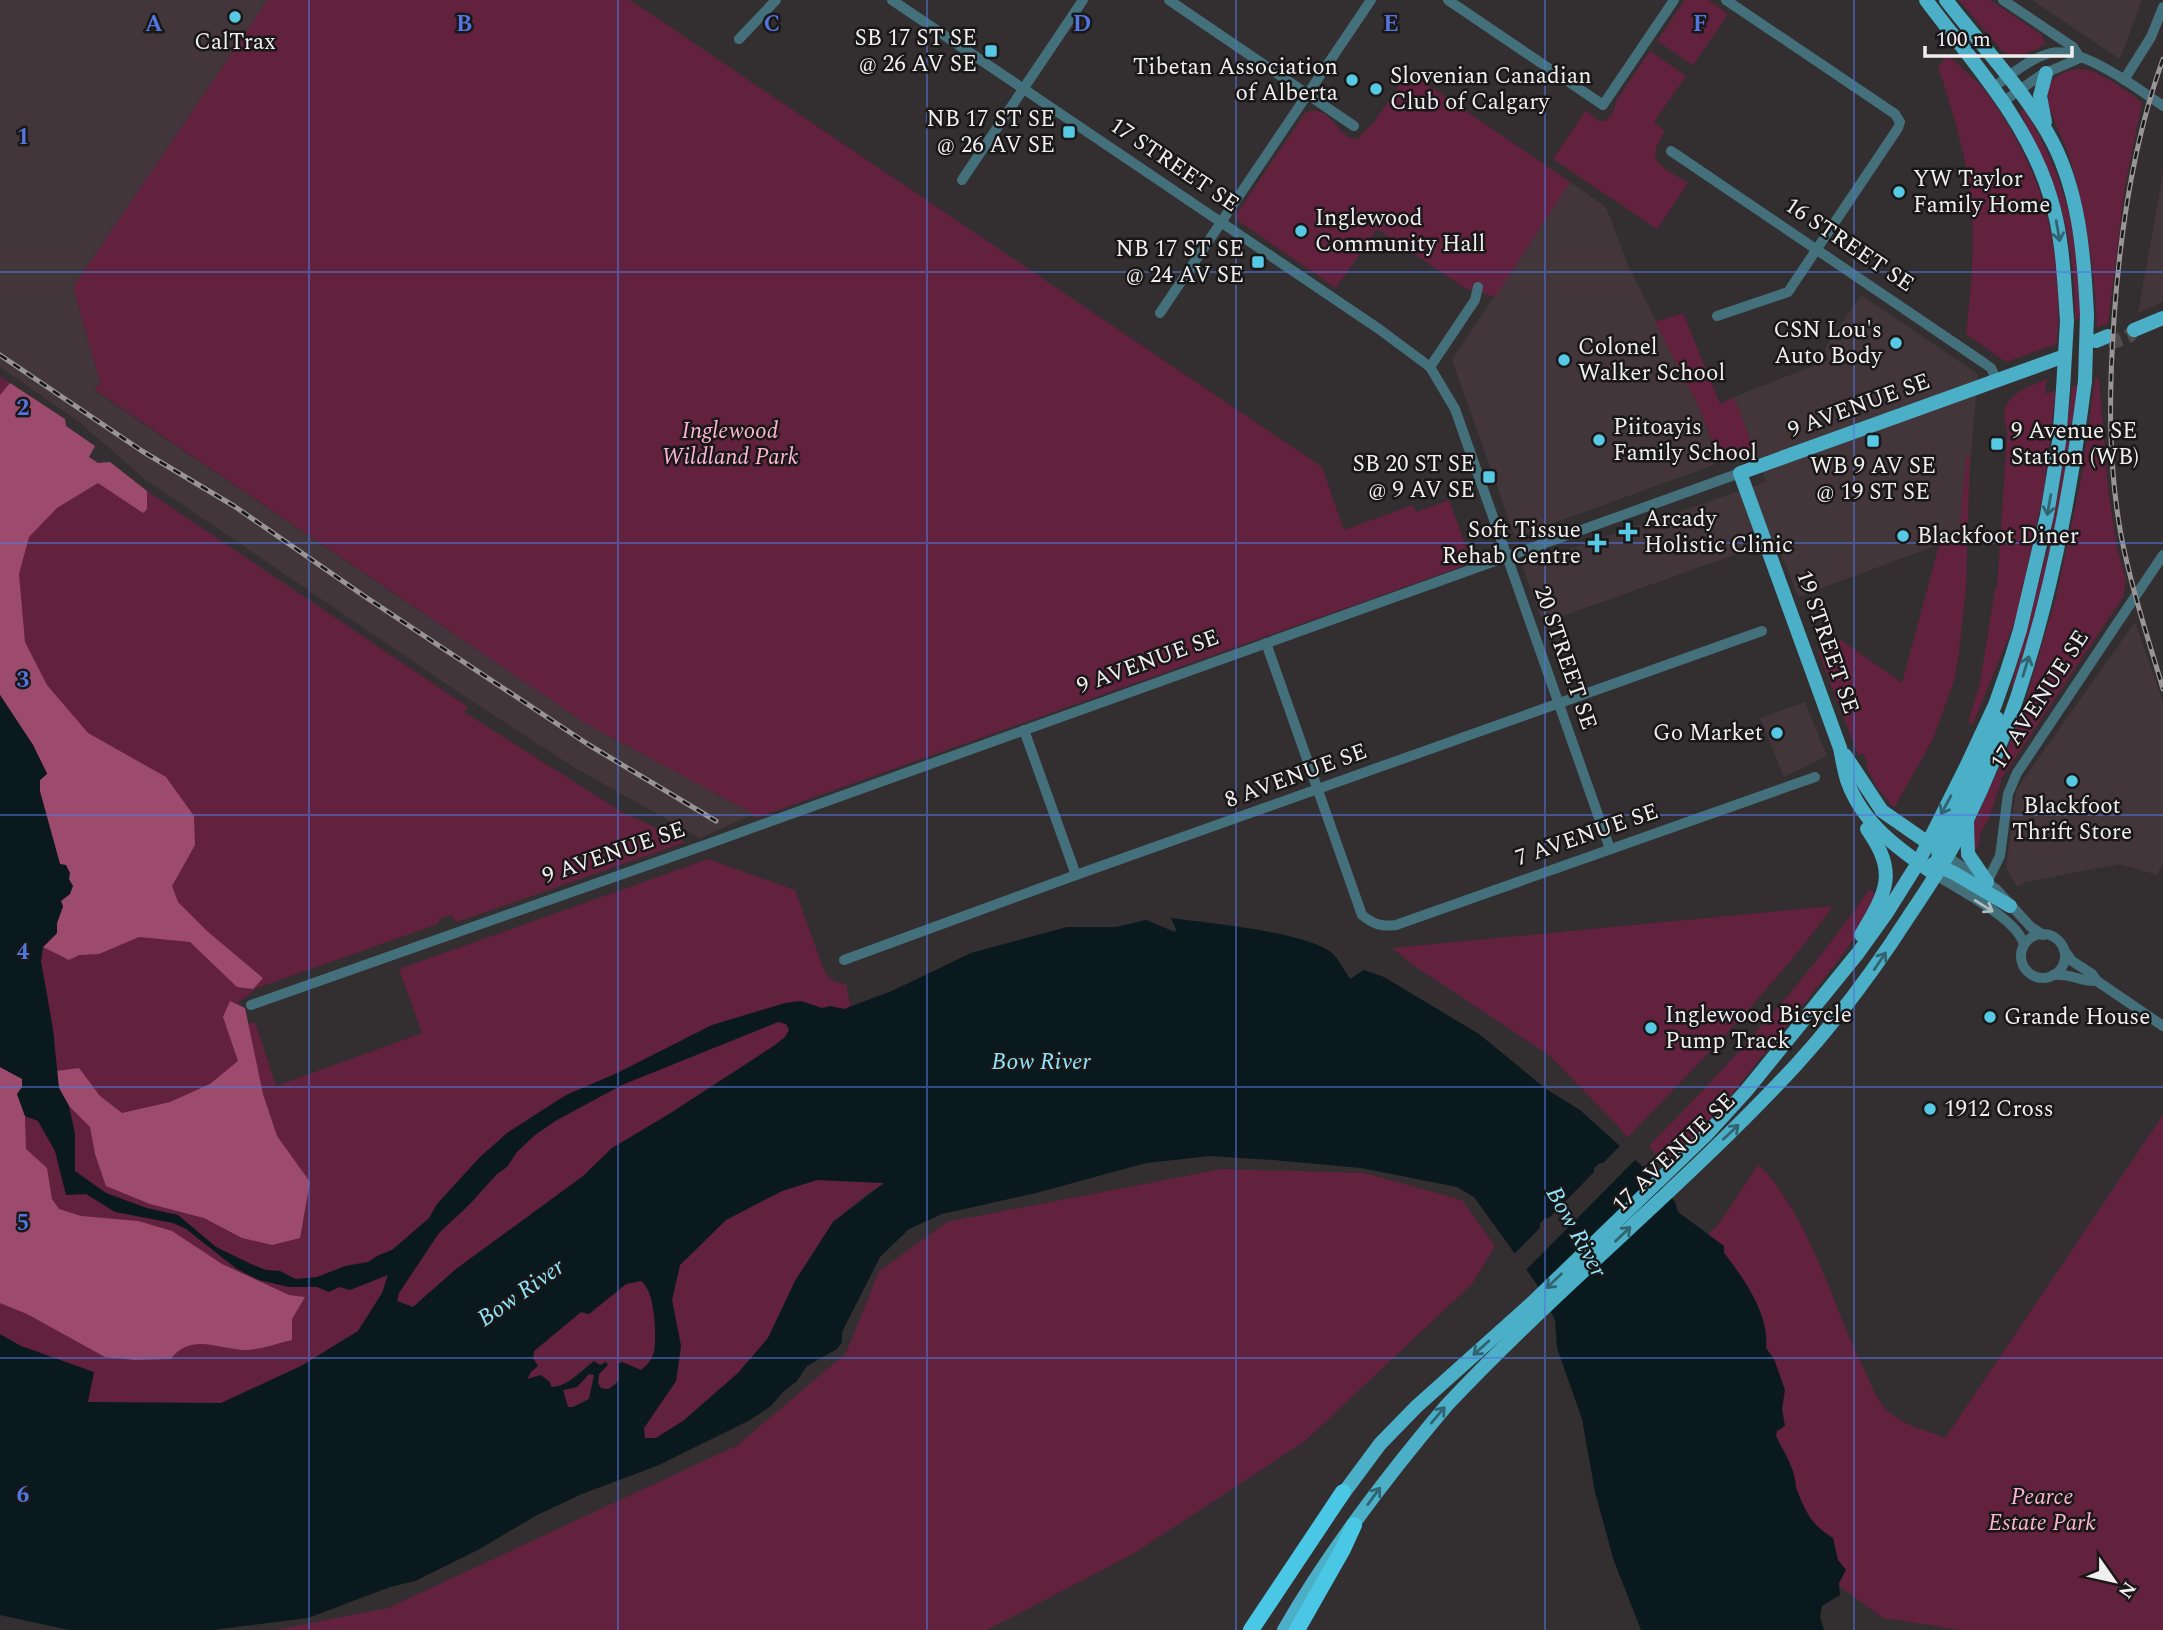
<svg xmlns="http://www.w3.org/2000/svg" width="2163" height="1630" font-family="Spectral,serif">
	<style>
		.built { fill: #42363a }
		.green { fill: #62213d }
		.forest { fill: #9d4b6d }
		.water { fill: #09191e; fill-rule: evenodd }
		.pier { fill: #332e30 }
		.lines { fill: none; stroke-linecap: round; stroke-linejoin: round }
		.major-tunnel { stroke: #504b4d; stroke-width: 14; stroke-dasharray: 14 7; stroke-linecap: butt }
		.minor { stroke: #43707b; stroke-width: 10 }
		.major { stroke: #4aafc7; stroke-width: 14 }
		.highway { stroke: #4ac7e5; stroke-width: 16 }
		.rail-casing { stroke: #999597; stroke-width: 5 }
		.rail { stroke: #191718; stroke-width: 2.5; stroke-dasharray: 8; stroke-linecap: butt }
		.major-bridge { stroke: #4aafc7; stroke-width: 14 }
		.oneway { stroke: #326370 }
		.oneway2 { stroke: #abbcc1 }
		.grid { fill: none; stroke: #5276de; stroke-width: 2; stroke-opacity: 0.55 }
		.poi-dot { fill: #58c9e4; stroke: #191718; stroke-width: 2.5 }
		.labels { text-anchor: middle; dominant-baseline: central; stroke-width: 5; stroke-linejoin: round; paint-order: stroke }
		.poi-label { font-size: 23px; fill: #f1eeef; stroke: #191718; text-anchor: start }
		.street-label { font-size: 23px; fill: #f1eeef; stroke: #191718 }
		.park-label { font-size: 23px; font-style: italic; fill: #fcb5cf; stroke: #191718 }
		.water-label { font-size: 24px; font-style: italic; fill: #90e5fb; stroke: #191718 }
		.grid-label { font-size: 23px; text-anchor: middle; font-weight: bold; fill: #5276de; stroke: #191718; stroke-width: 5; stroke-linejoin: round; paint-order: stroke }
	</style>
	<rect width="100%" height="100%" fill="#332e30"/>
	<g class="built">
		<path d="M0,0H268L73,287L100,382L95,391L585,723L754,814L700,838L577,769L467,698L146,480L78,421L0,367Z"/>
		<path d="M2032,0H2142L2120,59Z"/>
		<path d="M2163,173V302L2138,313Z"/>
		<path d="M1570,182L1606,207L1628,265L1698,405L1719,459L1714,465L1515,537L1452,360Z"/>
		<path d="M1861,295L1978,374L1968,489L1963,529L1959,537L1798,597L1776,540L1543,623L1522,565L1766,482L1734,397L1828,360L1825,348Z"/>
		<path d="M2135,622L2163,702V862L2157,875L2120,864L2025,882L2017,887L2006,868L2016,790Z"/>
		<path d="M1805,702L1827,756L1784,777L1760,718Z"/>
	</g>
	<g class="green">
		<path d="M268,0H630L1322,467L1344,530L1413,505L1416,512L1449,500L1472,563L756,818L750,812L585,723L95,390L100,382L73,287Z"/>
		<path d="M1685,0H1708L1728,14L1693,65L1657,41Z"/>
		<path d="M1959,0H1990L2042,35L2045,44C2032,52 2017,59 2003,52Z"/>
		<path d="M1650,51L1686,76L1654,122L1665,131C1643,164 1662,166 1688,183L1657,229L1553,159L1586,110L1599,121H1606L1614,111L1616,101Z"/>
		<path d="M1948,55C1958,65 1969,74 1979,84C1989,94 1997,107 2004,119C2048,187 2064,264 2057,344L2006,362L1966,334C1971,291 1975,247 1971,204C1967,157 1953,112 1938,67Z"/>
		<path d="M2084,69C2106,75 2125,89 2142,103L2125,185L2108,323L2097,328C2095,271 2086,216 2071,162C2065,143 2055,125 2049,106C2044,78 2059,70 2084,69Z"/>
		<path d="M1409,72L1570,182L1495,297L1465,288L1377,229L1336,288L1237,220V213L1305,113C1331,101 1336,139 1357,139L1372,125Z"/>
		<path d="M2024,109C2049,149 2067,194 2075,241C2080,266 2080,292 2082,317L2075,320C2075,280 2071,239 2059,201C2049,170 2033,141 2020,111Z"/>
		<path d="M1683,313L1720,404L1734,397L1755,452L1721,464L1698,405L1655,322Z"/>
		<path d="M0,376L10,383L7,386L91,459L146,497L147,491L468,707L464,712L622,812L686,842L457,922L451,915L439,919L438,924L257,988L239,1002L236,1028L255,1022L276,1086L422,1033L399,969L708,859L795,890L824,970C829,980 834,982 846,984L852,1012L300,1393L96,1435L0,1359Z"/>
		<path d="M2095,378H2099L2108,488L2117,549L2126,580L2123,597L2002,778L1990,816L1980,834L1979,845L1975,850L1974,823L2007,750L2026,699L2056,597L2082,475Z"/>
		<path d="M2047,379L2045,394L2056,391L2043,496L2016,619L1973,724L1968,723L1980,683L1995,589L1997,588L2007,437C2008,429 2004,422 2004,414C2007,393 2030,386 2047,379Z"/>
		<path d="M2079,384L2050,566L2015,689L2011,688L2049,543L2060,482L2072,387Z"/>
		<path d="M1970,455L1966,587L1959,653L1954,681L1933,739L1894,808L1878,789L1866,766L1868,765L1863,753L1858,755L1818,651L1841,640L1902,683L1940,542L1959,535L1966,456Z"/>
		<path d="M1869,890L1876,894L1854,938L1838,961L1728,1099L1711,1120L1672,1159L1665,1153L1657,1156L1649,1146C1728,1066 1804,983 1869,890Z"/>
		<path d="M1833,906C1772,990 1699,1063 1627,1138L1621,1129L1550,1056L1413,965L1392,948Z"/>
		<path d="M2163,1115V1630H1960L1883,1618L1801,1558L1694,1248L1718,1225L1758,1165C1770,1174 1777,1186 1785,1198C1820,1251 1836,1313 1864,1369C1870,1381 1875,1397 1884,1407C1900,1425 1924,1429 1945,1438Z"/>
		<path d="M1222,1169L1364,1173L1462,1200L1495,1246L1472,1284L1305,1441L1133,1554L987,1630H275L388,1608L738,1445L846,1353L879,1271L947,1222Z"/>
		<path d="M817,1180L885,1183L868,1193L833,1222L795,1281L768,1338L738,1373L683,1421L656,1438H644V1428L676,1381L681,1346L672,1300L680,1265L726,1220L782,1191Z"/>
		<path d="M641,1281C655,1290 657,1335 654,1352C652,1359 647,1366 641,1370L622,1362L618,1364C619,1377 621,1382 609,1389H601L598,1383L600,1365L588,1366L565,1384L556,1388L527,1379L531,1372L534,1351L581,1312L589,1314L626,1284Z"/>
		<path d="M589,1374L594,1375L589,1399L573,1407H568L563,1390L571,1389Z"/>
	</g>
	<g class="forest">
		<path d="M10,383L65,419L66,426L95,446L89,457L98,463L110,462L147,491V509L143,513L98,483L57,508L29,537L19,574L25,642L47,685L88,733L166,777L194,816L195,845L172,886L178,902L207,931L263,978L253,989L237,987L190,942L139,937L99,954L79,955L69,960L43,947L57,933V923L63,907L60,901L70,894L69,879L60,864L40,791V780L47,773L33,745L0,695V395Z"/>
		<path d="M230,1001L245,1008L263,1094L277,1136L310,1182L300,1238L272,1245L242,1238L204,1218L150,1204L106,1186L95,1154L90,1127L69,1106L59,1088L56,1071L79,1068L100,1096L122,1113L170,1102L210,1084L238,1061L223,1017Z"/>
		<path d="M0,1067L23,1079V1087L17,1094L25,1116L26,1149L47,1168L52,1199L59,1209L81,1216L138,1221L172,1231L222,1264L289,1295L305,1297L292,1319V1340C278,1343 263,1349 248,1350C222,1351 191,1331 171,1359L135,1360L105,1357L27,1314L0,1303Z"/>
	</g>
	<path class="water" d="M0,695L33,745L47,774L40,780V792L60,864L66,865L70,873L69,879L73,886L70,894L61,901L63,906L57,923V933L43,947L41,961L53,1029L59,1088L69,1106L75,1134V1171L106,1193L147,1208L178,1215L216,1247L251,1264L266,1270L280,1271L296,1279L317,1277L345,1266L368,1262L379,1255L392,1250L429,1218L437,1204L480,1157L507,1133L566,1095L615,1074L712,1025L785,1003L801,1001L822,1008L830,1006L844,1009L894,990L971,953L1067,927H1116L1146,920L1175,932L1176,929L1171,918C1205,923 1314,932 1335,956C1341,963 1345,972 1350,979L1364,970L1384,977L1479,1034L1546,1089L1580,1110L1652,1175L1675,1202L1678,1212L1724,1246V1253C1743,1277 1770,1315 1766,1348L1774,1359L1785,1390L1782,1409L1785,1426L1777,1431L1776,1436C1784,1452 1796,1470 1796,1488C1806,1512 1810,1524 1833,1538L1838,1560L1846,1570L1839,1583L1840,1595L1822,1606L1820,1617L1824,1630H1641L1614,1561L1595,1492L1582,1419L1557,1348L1555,1320L1536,1283L1474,1197L1457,1187L1361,1168L1273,1160L1210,1156L1146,1163L1036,1193L942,1214L909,1229L880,1257L842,1332V1342L837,1349L807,1366L797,1381L783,1392L771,1406L750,1420L659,1465L582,1494L537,1515L478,1550L415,1581L390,1587L308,1618L213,1630H69L0,1615V1334L21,1346L94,1372L88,1402L221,1403L301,1366L358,1331L382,1293L388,1275L350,1290L339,1287L329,1292L317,1287H289L259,1280L237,1269L186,1229L173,1223L115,1212L86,1194L66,1195L55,1151L38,1121L25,1116L17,1094L22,1087V1079L0,1067ZM778,1022L786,1024L789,1030L785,1037L775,1045L669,1114L612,1148L583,1176L456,1269L413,1307L397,1301L399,1293L439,1233L469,1205L497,1174L507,1167L517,1152L535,1135L557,1120L622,1085ZM817,1180L884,1183L833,1222L795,1281L768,1338L738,1373L683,1421L656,1438H645L644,1428L676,1381L681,1346L672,1300L680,1265L726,1220L782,1191ZM641,1281C655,1290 657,1335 654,1352C652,1359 647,1366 641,1370L622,1362L618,1364C620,1377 621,1382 608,1389L601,1388L598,1383L599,1374L608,1365L606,1362L600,1365L594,1361C581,1371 568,1387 551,1387L550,1382L541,1375L527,1379L531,1372L538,1366L533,1358L534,1351L581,1312L589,1314L626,1284ZM589,1374L594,1375L589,1399L573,1407H568L563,1390L577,1387Z"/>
	<path class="pier" d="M1623,1143L1638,1157L1524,1272L1512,1256L1540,1228V1223L1545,1218H1549L1594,1172V1168L1600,1163H1603Z"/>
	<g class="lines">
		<path class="major-tunnel" d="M2108,344L2129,336L2134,330"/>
		<g class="minor">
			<path d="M892,0L1379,329L1430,367L1455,409L1610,849"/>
			<path d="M1169,0L1354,126"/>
			<path d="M1448,0L1603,105L1674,0"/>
			<path d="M2003,0L2073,47L2080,58"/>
			<path d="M739,39L776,0"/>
			<path d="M2124,80L2151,37L2163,7"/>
			<path d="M1994,87C2011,75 2030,58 2051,53C2081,46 2139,89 2163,106"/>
			<path d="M2004,101L2041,75L2080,58"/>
			<path d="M1671,151L1984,363L1991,368L1997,381"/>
			<path d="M962,180L1083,0"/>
			<path d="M1160,313L1371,0"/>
			<path d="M1717,316L1788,292L1898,128L1900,122L1895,114L1726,0"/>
			<path d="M1430,367L1475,300L1478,287"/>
			<path d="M1266,643L1362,915C1373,924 1381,927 1396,925L1815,777"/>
			<path d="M1024,730L1076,875"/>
			<path d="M1946,856L1996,889L2031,927L2043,935"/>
			<path d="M1936,875C1959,890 2018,919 2024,945"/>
			<path d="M1987,882L2000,856L2008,794L2017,773L2163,555"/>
			<circle cx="2043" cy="956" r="22"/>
			<path d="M2064,950L2072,961L2092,974L2097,981L2163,1026"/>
			<path d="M844,960L1076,875L1762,631"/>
			<path d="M2053,975C2072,973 2080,982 2097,981"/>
			<path d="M251,1005L705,845L1740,473"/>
		</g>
		<g class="major">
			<path d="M1926,0C1973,63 2028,121 2051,199C2063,238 2064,280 2067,321"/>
			<path d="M1946,0C1980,44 2019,84 2047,132C2079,186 2084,253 2087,314"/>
			<path d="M2045,122L2040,96L2046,73"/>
			<path d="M2134,330L2163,318"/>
			<path d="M2096,341L2108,336"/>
			<path d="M1845,755L1882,811L1934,847"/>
			<path d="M1967,823L1968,854L1987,882"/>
			<path d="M1933,864L1954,873L2010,906"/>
			<path d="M1937,864L1940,847L1980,766L1997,718"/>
			<path d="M1936,875C1900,850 1862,824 1847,780C1844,770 1842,758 1840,748L1740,473L2059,358"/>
			<path d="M1861,935C1887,891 1898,873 1867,829"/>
			<path d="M1337,1502L1380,1444L1416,1407L1532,1303L1706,1135L1746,1091L1858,953L1886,914L1918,863L1966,767L1995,705L2008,668L2020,630L2047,515L2059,442L2063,389"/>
			<path d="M1284,1630C1330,1550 1387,1476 1447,1405C1558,1287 1685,1185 1796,1065C1838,1019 1875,969 1909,916C1930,885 1951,853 1967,820C2034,683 2066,532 2085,381"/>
		</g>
		<g class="highway">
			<path d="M1251,1630L1343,1492"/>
			<path d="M1297,1630L1343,1549L1354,1525"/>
		</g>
		<g class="rail-casing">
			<g id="rail">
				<path d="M2163,59C2133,142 2120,232 2114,319C2109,392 2108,463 2121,535C2131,587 2148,638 2163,689"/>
				<path d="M0,355L142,451L234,506L367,598L589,745L716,821"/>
			</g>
		</g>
		<use href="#rail" class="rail"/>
		<g class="major-bridge">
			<path d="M2085,381L2087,314"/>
			<path d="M2063,389L2067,321"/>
		</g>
	</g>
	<defs><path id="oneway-shaft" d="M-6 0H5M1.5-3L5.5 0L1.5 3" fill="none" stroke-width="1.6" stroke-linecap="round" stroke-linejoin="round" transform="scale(1.75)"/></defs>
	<g class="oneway">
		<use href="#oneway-shaft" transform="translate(2058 231) rotate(80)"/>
		<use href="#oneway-shaft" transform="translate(2049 505) rotate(100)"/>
		<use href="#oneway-shaft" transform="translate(2026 666) rotate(-73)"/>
		<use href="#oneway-shaft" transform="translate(1946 805) rotate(118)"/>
		<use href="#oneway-shaft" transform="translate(1880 961) rotate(-56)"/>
		<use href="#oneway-shaft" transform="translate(1731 1132) rotate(-43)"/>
		<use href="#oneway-shaft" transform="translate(1623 1234) rotate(-44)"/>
		<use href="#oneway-shaft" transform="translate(1554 1281) rotate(136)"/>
		<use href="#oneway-shaft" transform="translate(1481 1348) rotate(138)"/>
		<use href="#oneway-shaft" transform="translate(1438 1415) rotate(-50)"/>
		<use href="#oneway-shaft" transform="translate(1374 1496) rotate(-54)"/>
	</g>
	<use class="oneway2" href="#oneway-shaft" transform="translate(1984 906) rotate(32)"/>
	<path class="grid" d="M309,0V1630M618,0V1630M927,0V1630M1236,0V1630M1545,0V1630M1854,0V1630M0,272H2163M0,543H2163M0,815H2163M0,1087H2163M0,1358H2163"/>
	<g class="poi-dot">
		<circle cx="235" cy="17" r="7"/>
		<rect x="984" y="44" width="14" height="14" rx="3.5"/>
		<circle cx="1352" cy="80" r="7"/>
		<circle cx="1376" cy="89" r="7"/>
		<rect x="1062" y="125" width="14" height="14" rx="3.5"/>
		<circle cx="1899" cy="192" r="7"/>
		<circle cx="1301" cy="231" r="7"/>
		<rect x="1251" y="255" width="14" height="14" rx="3.5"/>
		<circle cx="1896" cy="343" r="7"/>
		<circle cx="1564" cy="360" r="7"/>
		<circle cx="1599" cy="440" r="7"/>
		<rect x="1866" y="434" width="14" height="14" rx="3.5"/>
		<rect x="1990" y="437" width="14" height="14" rx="3.5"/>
		<rect x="1482" y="470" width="14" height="14" rx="3.5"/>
		<path d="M1624.5 521.5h7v7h7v7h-7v7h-7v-7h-7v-7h7z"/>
		<circle cx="1903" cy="536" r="7"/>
		<path d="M1593.5 532.5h7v7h7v7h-7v7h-7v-7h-7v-7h7z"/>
		<circle cx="1777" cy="733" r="7"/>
		<circle cx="2072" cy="781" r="7"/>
		<circle cx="1990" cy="1017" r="7"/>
		<circle cx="1651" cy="1028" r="7"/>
		<circle cx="1930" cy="1109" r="7"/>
	</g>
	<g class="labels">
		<g class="poi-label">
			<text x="977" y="38" text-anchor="end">SB 17 ST SE<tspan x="977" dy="26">@ 26 AV SE</tspan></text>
			<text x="235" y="42" text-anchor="middle">CalTrax</text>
			<text x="1338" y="67" text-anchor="end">Tibetan Association<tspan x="1338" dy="26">of Alberta</tspan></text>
			<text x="1390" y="76">Slovenian Canadian<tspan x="1390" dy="26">Club of Calgary</tspan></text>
			<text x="1055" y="119" text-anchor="end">NB 17 ST SE<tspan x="1055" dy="26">@ 26 AV SE</tspan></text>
			<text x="1913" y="179">YW Taylor<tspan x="1913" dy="26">Family Home</tspan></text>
			<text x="1315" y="218">Inglewood<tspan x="1315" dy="26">Community Hall</tspan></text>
			<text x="1244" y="249" text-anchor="end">NB 17 ST SE<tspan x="1244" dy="26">@ 24 AV SE</tspan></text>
			<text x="1882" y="330" text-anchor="end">CSN Lou's<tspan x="1882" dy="26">Auto Body</tspan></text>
			<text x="1578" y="347">Colonel<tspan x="1578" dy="26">Walker School</tspan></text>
			<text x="1613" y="427">Piitoayis<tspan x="1613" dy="26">Family School</tspan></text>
			<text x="2011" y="431">9 Avenue SE<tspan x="2011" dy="26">Station (WB)</tspan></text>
			<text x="1475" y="464" text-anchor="end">SB 20 ST SE<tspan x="1475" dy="26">@ 9 AV SE</tspan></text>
			<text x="1873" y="466" text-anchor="middle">WB 9 AV SE<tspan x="1873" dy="26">@ 19 ST SE</tspan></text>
			<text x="1644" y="519">Arcady<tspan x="1644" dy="26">Holistic Clinic</tspan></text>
			<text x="1581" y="530" text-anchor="end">Soft Tissue<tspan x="1581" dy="26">Rehab Centre</tspan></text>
			<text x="1917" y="536">Blackfoot Diner</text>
			<text x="1763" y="733" text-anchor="end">Go Market</text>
			<text x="2072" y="806" text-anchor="middle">Blackfoot<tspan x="2072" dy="26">Thrift Store</tspan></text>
			<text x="1665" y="1015">Inglewood Bicycle<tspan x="1665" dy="26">Pump Track</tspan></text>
			<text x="2004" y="1017">Grande House</text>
			<text x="1944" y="1109">1912 Cross</text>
		</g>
		<g class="street-label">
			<text transform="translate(1174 165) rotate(34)">17 STREET SE</text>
			<text transform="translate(1849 245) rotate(34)">16 STREET SE</text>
			<text transform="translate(1859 406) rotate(-20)">9 AVENUE SE</text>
			<text transform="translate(1827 642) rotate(71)">19 STREET SE</text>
			<text transform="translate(1565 658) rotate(71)">20 STREET SE</text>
			<text transform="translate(1148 662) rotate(-20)">9 AVENUE SE</text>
			<text transform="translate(2040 700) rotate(-57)">17 AVENUE SE</text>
			<text transform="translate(1296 776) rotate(-20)">8 AVENUE SE</text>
			<text transform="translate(1587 835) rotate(-19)">7 AVENUE SE</text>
			<text transform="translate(614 853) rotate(-19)">9 AVENUE SE</text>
			<text transform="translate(1674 1153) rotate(-44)">17 AVENUE SE</text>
		</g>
		<g class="park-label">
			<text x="730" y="431">Inglewood<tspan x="730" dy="26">Wildland Park</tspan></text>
			<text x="2042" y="1497">Pearce<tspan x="2042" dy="26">Estate Park</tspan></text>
		</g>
		<g class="water-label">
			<text x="1041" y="1062">Bow River</text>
			<text transform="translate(1576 1232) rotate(61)">Bow River</text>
			<text transform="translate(521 1293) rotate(-35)">Bow River</text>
		</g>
	</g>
	<g class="grid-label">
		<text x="154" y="31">A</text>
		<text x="464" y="31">B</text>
		<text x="772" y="31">C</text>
		<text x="1082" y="31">D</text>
		<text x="1391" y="31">E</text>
		<text x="1700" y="31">F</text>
		<text x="23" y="144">1</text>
		<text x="23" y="415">2</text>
		<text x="23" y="687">3</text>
		<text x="23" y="959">4</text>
		<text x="23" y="1230">5</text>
		<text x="23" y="1502">6</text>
	</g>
	<g transform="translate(2114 1581) rotate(124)" stroke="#191718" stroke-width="5" paint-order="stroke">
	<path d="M0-5L12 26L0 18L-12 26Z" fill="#f1eeef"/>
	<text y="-10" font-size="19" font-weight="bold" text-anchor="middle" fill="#f1eeef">N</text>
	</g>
	<path d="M1925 46v10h147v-10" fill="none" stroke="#f1eeef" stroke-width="3.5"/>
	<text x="1936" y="46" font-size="21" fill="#f1eeef" stroke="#191718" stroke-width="5" paint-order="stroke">100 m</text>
</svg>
